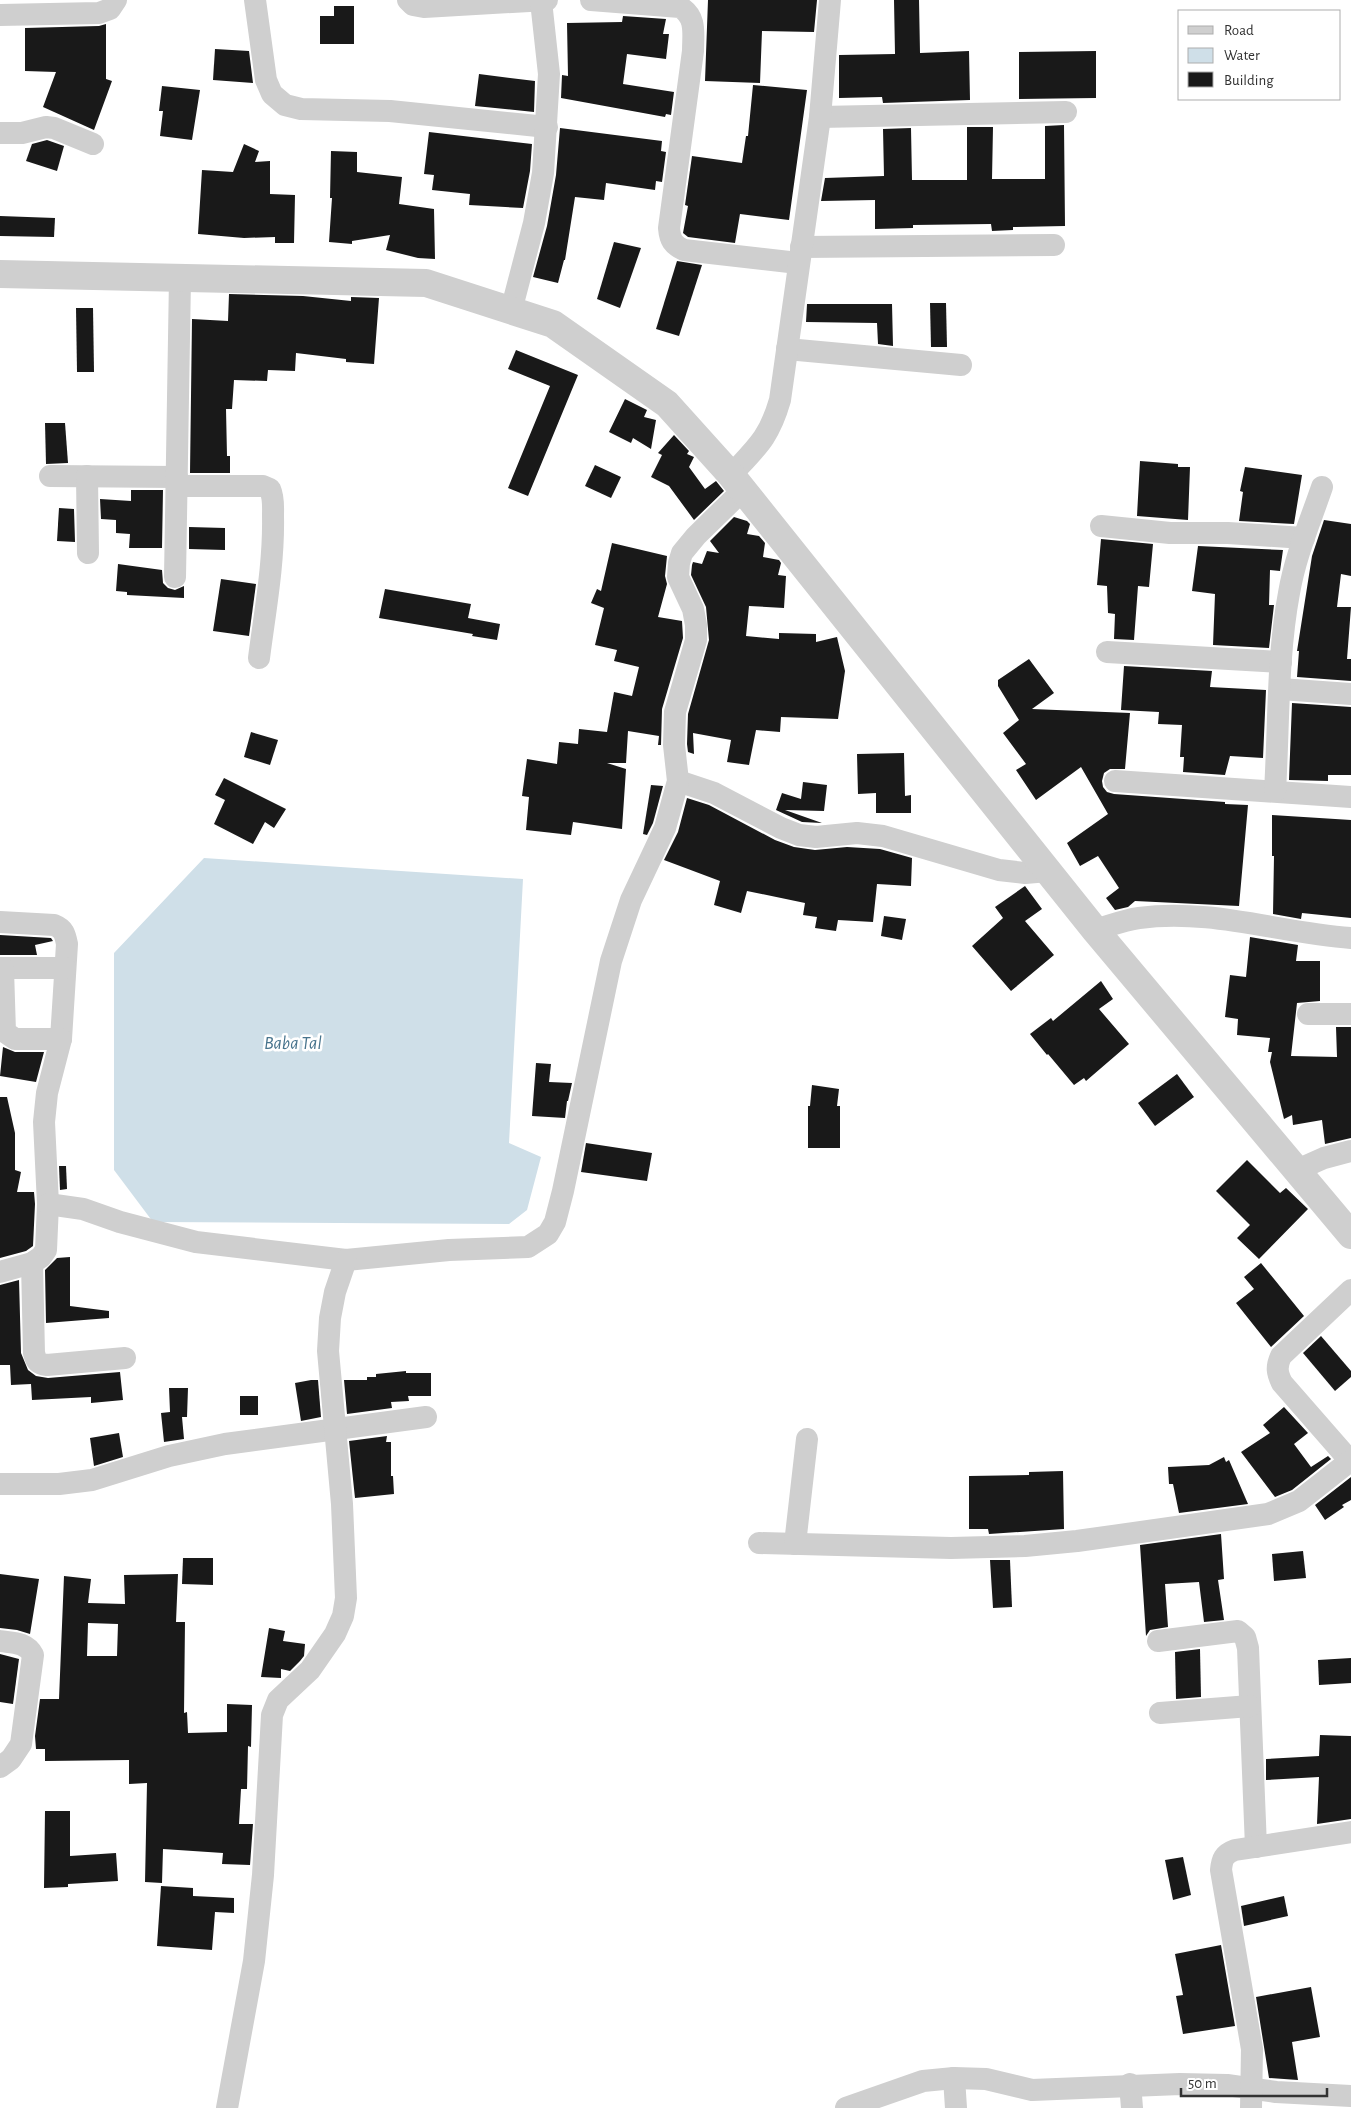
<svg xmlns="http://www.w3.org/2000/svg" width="1351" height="2108" font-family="'Alegreya Sans',sans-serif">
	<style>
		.water { fill: #cfdfe8 }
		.building { fill: #191919; fill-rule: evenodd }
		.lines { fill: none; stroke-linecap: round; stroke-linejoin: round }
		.minor { stroke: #cfcfcf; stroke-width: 22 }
		.tertiary { stroke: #cfcfcf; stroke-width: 28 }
		.labels { text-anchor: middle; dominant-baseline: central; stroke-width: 5; stroke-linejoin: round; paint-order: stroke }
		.water-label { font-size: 19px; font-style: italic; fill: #48748d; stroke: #fff }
	</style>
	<rect width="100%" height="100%" fill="#fff"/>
	<path class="water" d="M204,858L523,879L509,1143L541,1157L527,1210L509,1224L153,1222L114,1170V953Z"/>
	<g class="building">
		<path d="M708,0H817L814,32L762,31L760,83L705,81Z"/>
		<path d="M894,0H919L920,53L969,51L970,100L883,103L882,97L839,98V55L895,54Z"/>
		<path d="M334,6H354V44H320V16H334Z"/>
		<path d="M623,16L666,19L663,34H669L666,59L627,54L623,84L674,92L671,115L666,114L665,117L561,98L562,75L568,76L567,23L622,22Z"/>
		<path d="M106,24V79L112,81L94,130L43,107L56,72L25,71V28L99,26Z"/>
		<path d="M215,49L249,51L253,83L213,80Z"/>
		<path d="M1096,51V98L1019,99V52Z"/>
		<path d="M479,74L535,81L534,112L475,106Z"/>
		<path d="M753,85L807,90L789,220L740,214L735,243L688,237L683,233L688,206L685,205L692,156L742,163L746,136H748Z"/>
		<path d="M162,86L200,90L192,140L160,136L163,111H159Z"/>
		<path d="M1064,125L1065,226L1013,227V230L992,231L991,224L913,225V228L875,229V200L821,201L825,178L884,176L883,129L911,128L912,180H967V127H993L992,179H1045V126Z"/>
		<path d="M560,128L662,141L661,151L666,152L662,182L656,181L655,190L606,183L604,200L575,197L565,260H564L558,283L533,277L547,226L556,175Z"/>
		<path d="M429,132L532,144L530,171L523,208L469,205L470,194L432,190L434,175L424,174Z"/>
		<path d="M47,140L64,146L57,171L26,161L32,144Z"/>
		<path d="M244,144L259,151L255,162L270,161V194L295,195L294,243H275V237L244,238L198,234L202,170L233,172Z"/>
		<path d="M331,151L357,152V172L402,177L399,204L434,209L435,259L418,258L386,250L390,235L352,241V244L329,242L332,198H330Z"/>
		<path d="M0,216L55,218L54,237L0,236Z"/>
		<path d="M614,242L641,248L620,308L597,299Z"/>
		<path d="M677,261L702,265L679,336L656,329Z"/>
		<path d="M229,294L303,296L351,301V297L379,298L374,364L346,362V359L296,353L295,371L268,370L267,381L234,380L232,409H226L227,456H230V473H190L192,319L228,321Z"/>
		<path d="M930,303H946L947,347H931Z"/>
		<path d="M807,304H892L893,346L878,344L877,323L806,322Z"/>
		<path d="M76,308H93L94,372H77Z"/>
		<path d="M516,350L578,375L528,496L508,488L550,386L508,369Z"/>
		<path d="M625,399L647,410L644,417L656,420L651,449L633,438L631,443L609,432Z"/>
		<path d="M45,423H65L68,463L46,464Z"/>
		<path d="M674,435L689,451L687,454L694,457L689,467L705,489L716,481L724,491L694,520L669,486L651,477L662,455L658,453Z"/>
		<path d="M1140,461L1178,464V467H1190L1188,520L1137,516Z"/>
		<path d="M595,465L621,477L611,498L585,486Z"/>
		<path d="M1245,467L1302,475L1294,524L1239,521L1243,492L1240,491Z"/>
		<path d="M131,490H163L162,548H129L130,534L116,533V520L101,519L100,499L131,501Z"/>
		<path d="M59,508L74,509L75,542L57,541Z"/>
		<path d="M734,517L747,521L750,524L747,534L759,536L765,543L763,557L779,560L781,563L778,575L786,576L784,608L749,606L746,636L779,639V633L816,634V642L837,637L845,671L838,719L781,717L780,732L756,730L749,765L727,762L731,740L693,733L694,754L688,752L687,744L688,714L709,640L706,607L691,575L692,565L693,562L702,564L707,551L719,553L710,541Z"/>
		<path d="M1324,520L1351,524V576L1341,574L1337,607H1351L1347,659H1351V681L1297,677L1299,651H1297L1312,556Z"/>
		<path d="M189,527L225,528V550L189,549Z"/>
		<path d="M1101,539L1153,544L1149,587L1138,586L1134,640L1114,639L1115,614L1108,613L1107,586L1097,585Z"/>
		<path d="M612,543L667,556L665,576L667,584L658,617L682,621L683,638L662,709L661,745H658L659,736L628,731L626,763H607L626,769L622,829L573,822L571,835L526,830L529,797L522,796L527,759L557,764L559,742L578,744L579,729L607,732L614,692L632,696L639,667L614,661L617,650L595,645L604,608L591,603L597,589L601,591Z"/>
		<path d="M1198,546L1283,550L1280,571L1270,570L1269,605H1274L1269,648L1213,645L1215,594L1192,591Z"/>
		<path d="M118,564L162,570L163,583L168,588L175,590L184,586V598L127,595V592L116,591Z"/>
		<path d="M221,579L256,584L249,636L213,631Z"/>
		<path d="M385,589L471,604L468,618L500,624L497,640L472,636L473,634L379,618Z"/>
		<path d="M1029,659L1054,693L1032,709L1130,713L1125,769H1110L1104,773L1102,781L1103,787L1107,792L1114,794L1225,802V804L1248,805L1239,906L1135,901L1128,907L1115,910L1106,898L1119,888L1098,856L1080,866L1067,843L1108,814L1081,767L1036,800L1016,770L1026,764L1003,733L1019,720L998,686V680Z"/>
		<path d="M1124,666L1212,671L1210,687L1266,690L1263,758L1230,756L1225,775L1183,772L1184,757H1180L1182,725L1158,724L1159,712L1121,710Z"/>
		<path d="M1292,703L1351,707V775H1328V781L1289,780Z"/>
		<path d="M251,732L278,740L270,765L244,757Z"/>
		<path d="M904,753L905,796L911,795V813H876V793L858,794L857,754Z"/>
		<path d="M224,778L286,809L274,828L265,822L253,844L214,824L225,800L215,795Z"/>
		<path d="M803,782L827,785L824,811L785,810L822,823L802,822L776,810L782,793L801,799Z"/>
		<path d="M651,785L663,786L653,823L647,835L643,834Z"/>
		<path d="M687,798L709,805L775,840L794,847L815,850L847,847L880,849L912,858L911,886L877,884L873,922L838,920L836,931L815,928L817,917L803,915L805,903L747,891L741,913L714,905L720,881L664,860L678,832Z"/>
		<path d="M1272,815L1351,820V918L1302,913L1301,919L1273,914L1274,856H1272Z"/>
		<path d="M1025,886L1042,909L1025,921L1054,955L1011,991L972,946L1003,918L995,907Z"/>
		<path d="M884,916L906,919L902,940L881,936Z"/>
		<path d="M0,935L51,938L53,941L35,945L37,955H0Z"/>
		<path d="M1250,937L1298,945L1296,961H1320V1001L1297,1003L1291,1056L1337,1057L1336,1027H1351V1138L1325,1144L1322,1120L1293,1125L1292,1115L1284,1119L1270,1062L1272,1052H1268L1270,1038L1237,1035L1238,1019L1225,1017L1230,975L1246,977Z"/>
		<path d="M1101,981L1113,999L1099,1009L1129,1044L1086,1081L1084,1078L1074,1085L1048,1054L1047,1055L1030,1034L1051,1018L1053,1021Z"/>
		<path d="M3,1047L15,1052H44L36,1082L0,1076Z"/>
		<path d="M536,1063L551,1064L549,1082L572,1083L568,1101H567L565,1118L532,1116Z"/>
		<path d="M1177,1074L1194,1097L1155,1126L1138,1103Z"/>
		<path d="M812,1085L839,1089L837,1106H840V1148H808V1106H810Z"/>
		<path d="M0,1097H7L15,1133V1170L21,1172L17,1192H34L35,1204L33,1246L26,1251L0,1258Z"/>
		<path d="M586,1143L652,1153L647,1181L581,1172Z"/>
		<path d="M1247,1160L1280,1193L1286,1188L1308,1209L1259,1259L1237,1238L1250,1225L1216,1191Z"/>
		<path d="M59,1166H66L67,1189L60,1190Z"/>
		<path d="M70,1257V1306L109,1311V1318L46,1323L45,1270L57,1258Z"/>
		<path d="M1261,1263L1304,1316L1271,1347L1236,1303L1254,1289L1244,1277Z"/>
		<path d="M19,1280L21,1353L28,1370L36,1376L48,1378L120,1372L123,1400L91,1403V1397L32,1400L31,1384L11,1385L10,1365H0V1285Z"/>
		<path d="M1321,1336L1351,1371V1377L1335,1391L1303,1353Z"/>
		<path d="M406,1371V1373H431V1396H408L409,1401L391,1402L392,1408L347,1414L344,1380H367V1377H376V1374Z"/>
		<path d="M311,1380H318L321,1417L301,1421L295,1383Z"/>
		<path d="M169,1388H188L187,1417H182L184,1439L164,1442L161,1413L170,1412Z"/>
		<rect x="240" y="1396" width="18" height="19"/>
		<path d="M1284,1407L1308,1433L1294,1444L1311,1467L1328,1456L1331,1459L1292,1490L1275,1497L1241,1452L1270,1433L1263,1425Z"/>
		<path d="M119,1433L123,1457L94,1466L90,1438Z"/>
		<path d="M387,1436L386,1442H391V1476H393L394,1494L355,1498L349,1441Z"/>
		<path d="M1224,1457L1226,1462L1229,1460L1248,1504L1179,1513L1173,1484H1169L1168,1467L1209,1465Z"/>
		<path d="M1063,1471L1064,1529L989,1534L988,1529H969V1476L1029,1475V1472Z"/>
		<path d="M1351,1477V1500L1342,1505L1344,1507L1325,1520L1315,1505Z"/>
		<path d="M1221,1534L1224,1579L1218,1580L1224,1620L1204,1622L1199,1582L1165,1584L1168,1627L1150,1630L1146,1636L1140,1545Z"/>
		<path d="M1303,1551L1306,1578L1274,1581L1272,1554Z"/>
		<path d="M183,1558H213V1585L182,1584Z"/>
		<path d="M990,1560H1010L1012,1607L993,1608Z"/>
		<path d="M0,1574L39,1579L30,1634L17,1630L0,1628Z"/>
		<path d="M178,1574L176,1622H185L184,1713L187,1712L188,1733L227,1732V1704L252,1705L251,1747L248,1746L247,1789H241L239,1824H253L250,1865L222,1864L223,1853L163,1849L162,1883L145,1882L147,1783L129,1784V1760L45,1761V1749H36L35,1736L40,1699H59L64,1576L91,1579L88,1603L125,1604L124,1575ZM88,1623L118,1624L117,1656H87Z"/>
		<path d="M269,1628L285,1631L283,1641L305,1644L304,1656L300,1661L290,1671L281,1669V1678L261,1677Z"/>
		<path d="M1200,1649L1201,1697L1176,1699L1175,1652Z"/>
		<path d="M0,1654L19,1659L13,1704L0,1702Z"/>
		<path d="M1351,1658V1683L1319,1685L1318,1660Z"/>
		<path d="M1320,1735L1351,1736V1819L1317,1824L1319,1777L1266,1780V1759L1319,1756Z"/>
		<path d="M45,1811H70V1856L116,1853L118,1881L68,1884V1887L44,1888Z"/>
		<path d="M1183,1857L1191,1895L1173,1900L1165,1860Z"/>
		<path d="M161,1886L193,1888V1896L234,1898V1913L215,1912L212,1950L157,1946Z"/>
		<path d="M1284,1896L1288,1916L1244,1926L1241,1906Z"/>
		<path d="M1221,1945L1235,2026L1183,2034L1176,1996L1183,1995L1175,1954Z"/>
		<path d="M1311,1987L1320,2037L1292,2042L1298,2080L1269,2078L1256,1997Z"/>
	</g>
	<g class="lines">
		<g class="minor">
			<path d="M255,0L266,80L272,94L285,105L301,109L390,111L547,127"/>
			<path d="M408,0L413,5L424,7L547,0"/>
			<path d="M591,0L680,7C697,17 693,34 693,51L669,228C670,240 673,245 684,250L798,263"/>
			<path d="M0,15L99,13L110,9L116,0"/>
			<path d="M820,117L1066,112"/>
			<path d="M0,133H22L46,127L54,128L93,144"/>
			<path d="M801,247L1054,245"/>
			<path d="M511,311L534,223L543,173L549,74L541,1"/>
			<path d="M787,349L961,365"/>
			<path d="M731,475C757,447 769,438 780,400L820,117L830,0"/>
			<path d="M50,476L177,477"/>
			<path d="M87,476L88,553"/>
			<path d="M177,486H263L270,489C274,498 273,507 273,516C274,564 265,611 259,658"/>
			<path d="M1101,526L1170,533H1228L1304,538"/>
			<path d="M175,577L180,278"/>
			<path d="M1107,652L1281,662"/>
			<path d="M1280,689L1351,694"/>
			<path d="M678,781L714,793L781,828L799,835L816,837L857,833L883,836L999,870L1025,873L1048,871"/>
			<path d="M1115,781L1351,797"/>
			<path d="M1275,791C1279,725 1277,657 1289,593C1295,557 1310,522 1322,487"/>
			<path d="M0,922L54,925C64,929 65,934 67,944L61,1039L47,1093L44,1122L48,1204L46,1250L41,1257L32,1263L0,1272"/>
			<path d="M1095,930C1109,926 1124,920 1139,918C1210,908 1280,933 1351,938"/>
			<path d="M0,968H65"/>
			<path d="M3,969L5,1032L15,1039H61"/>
			<path d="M1308,1014H1351"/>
			<path d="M1297,1170L1324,1158L1351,1151"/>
			<path d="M48,1204L83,1209L120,1222L196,1242L346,1260L449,1250L528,1247L548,1234L555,1222L563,1191L611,961L631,900L665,828L678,781L674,745L675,712L696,640V625L693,609L678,577L679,563L682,553L696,536L743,490"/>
			<path d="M32,1263L34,1353C36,1361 38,1364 47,1365L125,1358"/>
			<path d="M1351,1290L1281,1356C1276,1367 1277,1373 1282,1383L1351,1462"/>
			<path d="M0,1484H59L92,1480L169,1456L225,1444L426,1417"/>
			<path d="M759,1543L951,1548L1025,1546L1077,1541L1268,1514L1299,1501L1350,1461"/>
			<path d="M795,1544L807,1439"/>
			<path d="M0,1641C13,1643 26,1642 33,1655L21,1744L11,1759L0,1767"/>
			<path d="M1158,1641L1238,1631L1245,1637L1248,1648L1256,1847"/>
			<path d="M1160,1713L1250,1706"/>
			<path d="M954,2078L956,2108"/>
			<path d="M1130,2084L1132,2108"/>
			<path d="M227,2108L254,1961L263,1875L272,1715L278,1700L310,1670L335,1634L343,1616L346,1598L342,1504L328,1351L330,1318L335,1292L346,1260"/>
			<path d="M846,2108L923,2081L954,2078L986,2079L1032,2090L1180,2084L1227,2085L1276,2092L1351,2096"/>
			<path d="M1251,2108L1252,2049L1221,1870C1222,1859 1224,1854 1235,1850L1351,1832"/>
		</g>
		<path class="tertiary" d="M0,274L426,283L553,324L667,404L731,475L1095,930L1351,1235"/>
	</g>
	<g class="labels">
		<g class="water-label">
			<text x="293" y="1043">Baba Tal</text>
		</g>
	</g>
	<rect x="1178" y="10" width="162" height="90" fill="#ffffff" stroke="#adadad"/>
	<rect x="1188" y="26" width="25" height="8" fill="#cfcfcf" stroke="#adadad"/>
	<text x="1224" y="35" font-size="15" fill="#323232">Road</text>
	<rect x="1188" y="48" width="25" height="15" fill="#cfdfe8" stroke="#adadad"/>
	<text x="1224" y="60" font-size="15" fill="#323232">Water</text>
	<rect x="1188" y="72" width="25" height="15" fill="#191919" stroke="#adadad"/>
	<text x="1224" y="85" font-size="15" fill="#323232">Building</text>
	<path d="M1181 2088v8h146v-8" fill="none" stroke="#323232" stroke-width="2.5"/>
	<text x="1188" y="2088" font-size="15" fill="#323232" stroke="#ffffff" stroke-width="4" paint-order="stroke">50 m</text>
</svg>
